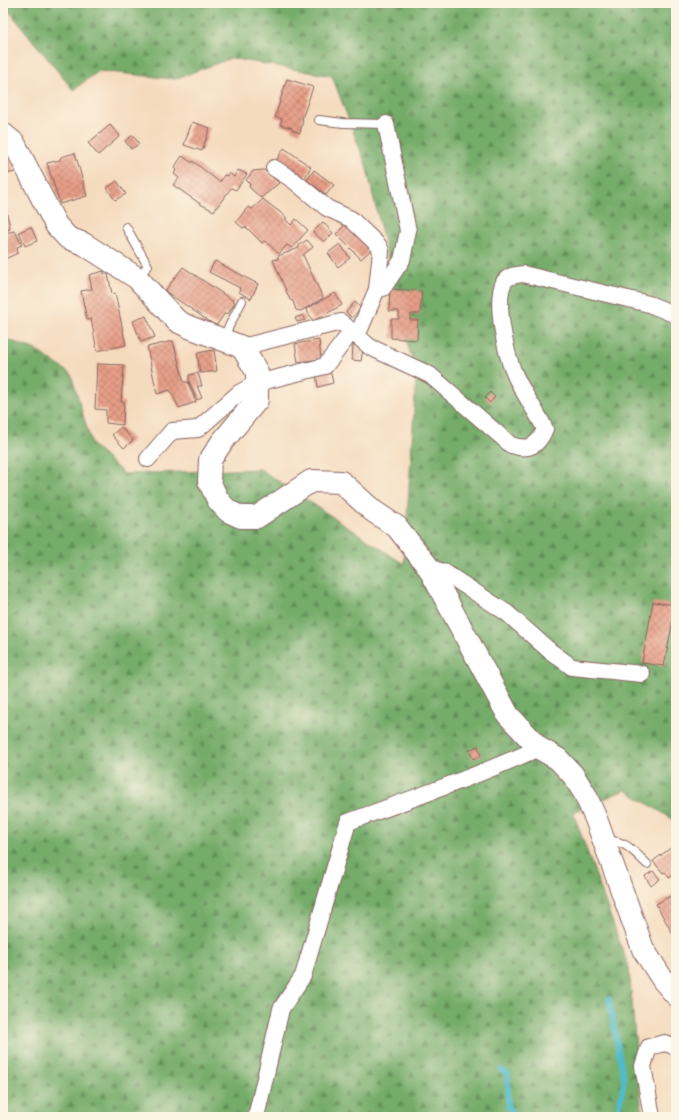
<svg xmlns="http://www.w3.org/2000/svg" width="679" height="1120" font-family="'Libre Bodoni',serif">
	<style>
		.forest { fill: url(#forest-firs); stroke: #5f664a }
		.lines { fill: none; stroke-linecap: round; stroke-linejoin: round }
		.stream { stroke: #50bccb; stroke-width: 5.5 }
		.building { fill: url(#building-cross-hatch) }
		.lane-casing { stroke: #86615e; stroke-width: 10 }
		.street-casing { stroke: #86615e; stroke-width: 18 }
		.secondary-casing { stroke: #86615e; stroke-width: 24 }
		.lane { stroke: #fff; stroke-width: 8 }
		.street { stroke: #fff; stroke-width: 16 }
		.secondary { stroke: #fff; stroke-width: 22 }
	</style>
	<defs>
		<pattern id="forest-firs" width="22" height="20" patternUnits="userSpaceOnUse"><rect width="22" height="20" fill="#74ac69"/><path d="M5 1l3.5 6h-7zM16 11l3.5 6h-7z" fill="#618b57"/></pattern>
		<pattern id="building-cross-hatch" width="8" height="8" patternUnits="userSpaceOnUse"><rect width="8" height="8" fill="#e79f88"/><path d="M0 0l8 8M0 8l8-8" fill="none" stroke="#bd816f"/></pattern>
	</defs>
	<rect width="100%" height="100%" fill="#fcf5e5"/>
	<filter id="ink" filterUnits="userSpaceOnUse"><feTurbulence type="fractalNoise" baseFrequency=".025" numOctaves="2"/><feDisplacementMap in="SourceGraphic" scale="8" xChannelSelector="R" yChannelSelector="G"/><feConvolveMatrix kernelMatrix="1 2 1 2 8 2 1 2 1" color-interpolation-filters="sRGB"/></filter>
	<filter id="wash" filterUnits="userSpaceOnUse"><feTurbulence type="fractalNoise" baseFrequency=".012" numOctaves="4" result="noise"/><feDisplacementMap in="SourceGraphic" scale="16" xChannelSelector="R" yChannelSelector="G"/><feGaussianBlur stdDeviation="0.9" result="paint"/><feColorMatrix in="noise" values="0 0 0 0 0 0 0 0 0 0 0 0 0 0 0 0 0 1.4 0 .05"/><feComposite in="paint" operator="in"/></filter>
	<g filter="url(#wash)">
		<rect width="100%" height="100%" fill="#f5dbbe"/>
		<path class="forest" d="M9,3H676V821L625,790L573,812L629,968L642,1117H3V338L34,349L71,374L92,445L124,474L260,469L404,564L416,379L366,165L332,76L231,58L175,79L99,71L73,90L9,11Z"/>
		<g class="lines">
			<g class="stream">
				<path d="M609,999L624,1081L617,1117"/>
				<path d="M501,1070L508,1074V1107L516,1117"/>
			</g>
		</g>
		<g id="blocks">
			<g class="building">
				<path d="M287,79L313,87L302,119L303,120L300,133L292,130V128L280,125L282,119L275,117Z"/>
				<path d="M192,122L210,128L202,151L184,145Z"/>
				<path d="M110,125L120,136L98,155L88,143Z"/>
				<path d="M133,135L139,144L131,149L125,141Z"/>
				<path d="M284,148L311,167L304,179L290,168L288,169L276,161Z"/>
				<path d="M7,149L15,172L3,175V150Z"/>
				<path d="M75,153L87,196L60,204L47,163L60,160L61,157Z"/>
				<path d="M182,156L191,162H194L218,181H221L224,175L228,176L229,173L234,177L238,170L247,174L236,190L231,188L214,211L202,205L173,185L179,178L174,174L176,170L174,168Z"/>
				<path d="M264,170L279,183L261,198L249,187L250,184L246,180L253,171Z"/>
				<path d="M314,170L334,185L326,195L307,180Z"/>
				<path d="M117,181L126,194L115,200L107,188Z"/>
				<path d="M263,199L286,217V220L291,225L296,219L308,230L292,248L287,245L279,254L265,241L262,243L246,227L243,228L236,222L248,207L252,209Z"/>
				<path d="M3,200L9,222L10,229L7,230H3Z"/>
				<path d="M323,222L333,233L324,242L313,232Z"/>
				<path d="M346,224L371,250L361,259L336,234Z"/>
				<path d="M31,227L37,241L25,246L19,232Z"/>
				<path d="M15,231L22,245L17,247L18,253L5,259L3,257V233Z"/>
				<path d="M307,240L313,247L303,255L323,298L301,311L296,310L293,301L290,300L273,260L278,259V256L299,248V245Z"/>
				<path d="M340,244L350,258L338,267L328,253Z"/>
				<path d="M215,261L258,284L251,299L239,292L240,288L209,272Z"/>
				<path d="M183,267L235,302L228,314L225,313L216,326L165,291Z"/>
				<path d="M104,271V274H108L112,294L115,293L126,345L97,351L91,319L87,320L81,291L92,289L89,275Z"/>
				<path d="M390,289L422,291L420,314H411L410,320H418L417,340L391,338V319H399V311H389Z"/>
				<path d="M335,293L342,305L313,321L306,309Z"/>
				<path d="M355,302L361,308L352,318L346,312Z"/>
				<path d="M303,315L305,320L297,322L295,318Z"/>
				<path d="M146,316L155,337L141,342L133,321Z"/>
				<path d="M319,340L321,359L298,362L295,344Z"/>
				<path d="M173,341L184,382H188L196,402L179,408L170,390L157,394L147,347Z"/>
				<path d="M353,345L359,346L363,349L361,361L352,360Z"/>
				<path d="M214,350L217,371L200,373L197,353Z"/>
				<path d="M97,364L124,365L121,402H124L123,425L106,423V410L95,409Z"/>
				<path d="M330,370L333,383L318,387L316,374Z"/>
				<path d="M198,373L202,386H197L202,398L197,400L189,381V375Z"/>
				<path d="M490,392L495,397L490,403L485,398Z"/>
				<path d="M121,427L133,440L124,448L112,435Z"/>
				<path d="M653,602L676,605L664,666L642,663Z"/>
				<path d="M478,746L481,756L473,759L469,750Z"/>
				<path d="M672,847L676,853V873L669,878L665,872L663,873L653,861Z"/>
				<path d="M653,871L660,879L651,886L645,876Z"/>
				<path d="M676,893V940L656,904Z"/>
			</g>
		</g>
	</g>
	<g filter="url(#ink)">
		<use href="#blocks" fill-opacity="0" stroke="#86615e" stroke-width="1"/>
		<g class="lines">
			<g class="lane-casing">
				<g id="lane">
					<path d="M319,120L343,123L386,124"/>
					<path d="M126,227L148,266L137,278"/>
					<path d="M223,338L242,301"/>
					<path d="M605,842C624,838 634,852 647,864"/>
				</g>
			</g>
			<g class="street-casing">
				<g id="street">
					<path d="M274,168L293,180L327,208L351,219L379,246L381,251L377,289L358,334"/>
					<path d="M377,289L383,288L402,260L408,231L386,124"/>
					<path d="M242,347L341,322L370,347L430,375L511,445C529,451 538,446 545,429C536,410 522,392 514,373C506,354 494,301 504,282C508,275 516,275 523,274L649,304L676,315"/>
					<path d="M148,459L172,431L198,429L239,393L257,383L325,366L352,331"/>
					<path d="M429,568L444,572L507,613L550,651L572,667L642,674"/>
					<path d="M256,1117L281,1009L303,976L348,822C412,799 477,776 539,748"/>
					<path d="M652,1117L643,1066L649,1047L665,1043L676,1047"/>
				</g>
			</g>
			<g class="secondary-casing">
				<path id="secondary" d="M3,134L14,143L56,225L68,238L84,244L137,278L177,321L189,327L242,347L257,372V400L222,442L210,460L209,481L218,500L228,511L241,517H257L311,481L341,482L373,511L397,527L429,568L508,715L539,748L558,759L573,775L585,794L596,819L643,949L663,980L676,995"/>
			</g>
			<use href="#lane" class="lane"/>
			<use href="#street" class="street"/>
			<use href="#secondary" class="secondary"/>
		</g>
	</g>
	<rect width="679" height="1120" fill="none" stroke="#fcf5e5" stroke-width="16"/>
</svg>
